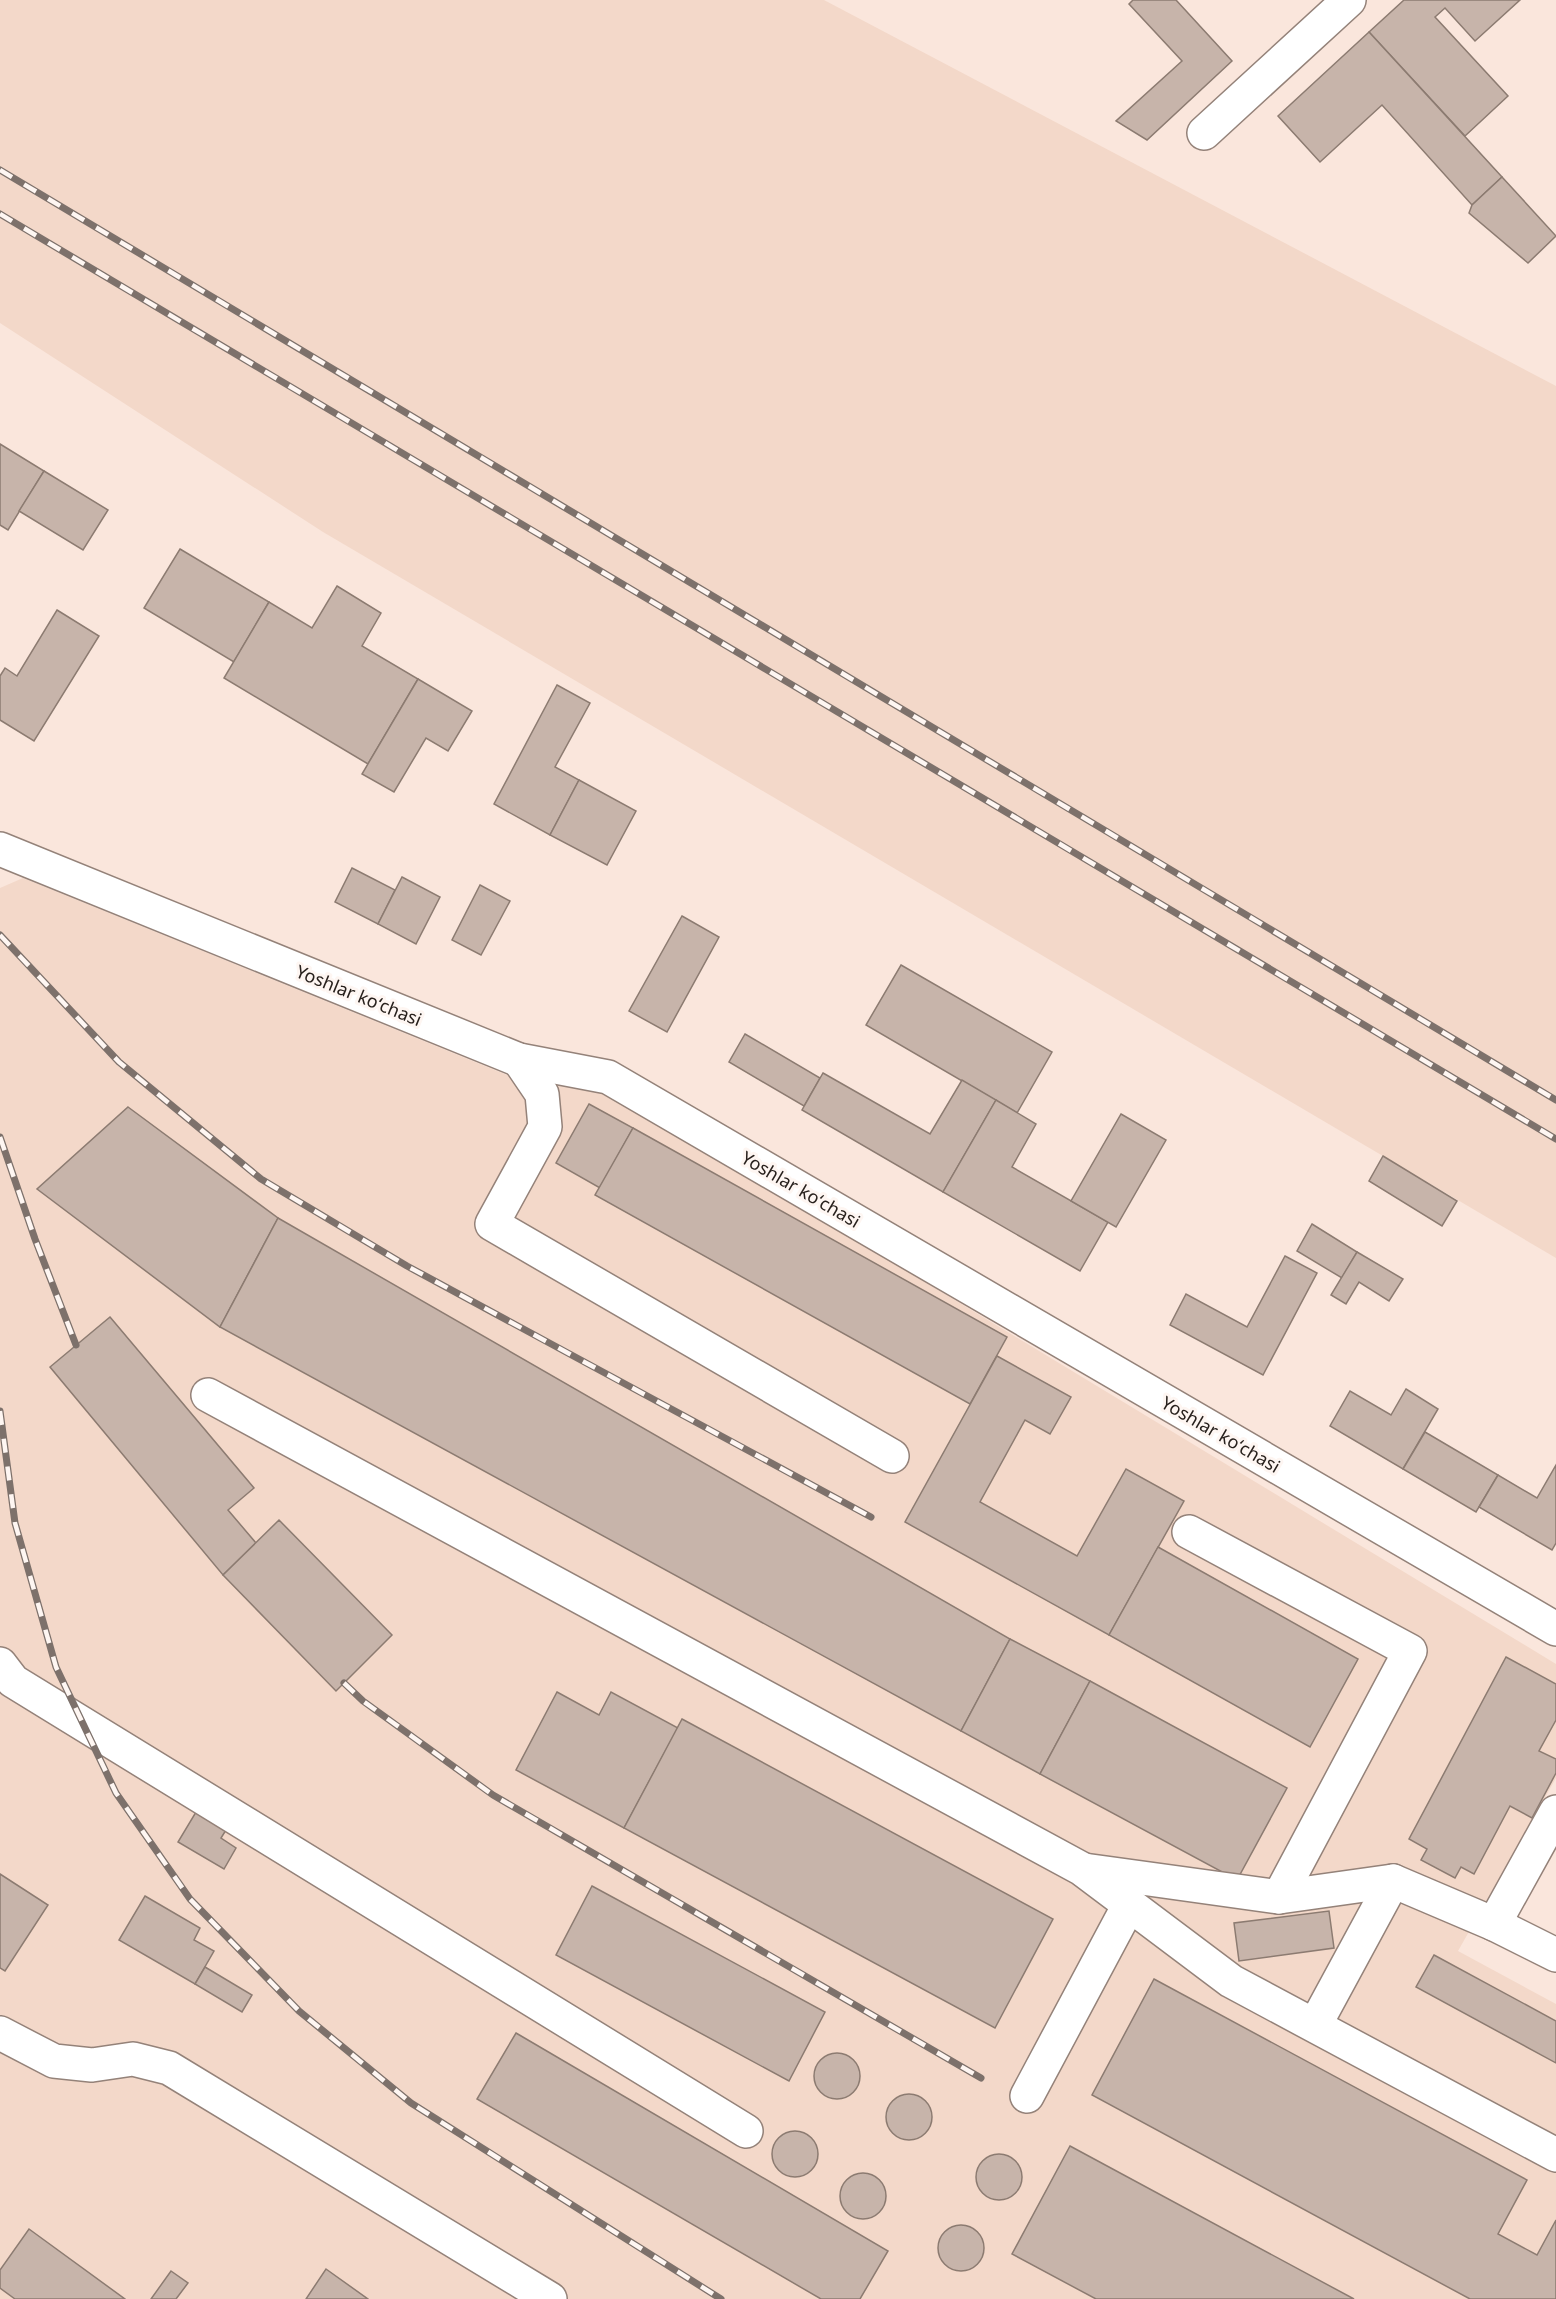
<svg xmlns="http://www.w3.org/2000/svg" width="1556" height="2299" font-family="'Noto Sans',sans-serif">
	<style>
		.built { fill: #f3d8c9 }
		.building { fill: #c7b4aa; stroke: #8c7b71; stroke-width: 1.5 }
		.lines { fill: none; stroke-linecap: round; stroke-linejoin: round }
		.minor-casing { stroke: #948279; stroke-width: 36 }
		.minor { stroke: #fff; stroke-width: 33 }
		.rail-casing { stroke: #7d716b; stroke-width: 7 }
		.rail { stroke: #fef6f2; stroke-width: 4.5; stroke-dasharray: 14; stroke-linecap: butt }
		.labels { text-anchor: middle; dominant-baseline: central; stroke-width: 6; stroke-linejoin: round; paint-order: stroke }
		.street-label { font-size: 18px; fill: #28211d; stroke: #fef6f2 }
	</style>
	<rect width="100%" height="100%" fill="#fae6dc"/>
	<g class="built">
		<path d="M0,0H824L1556,386V1258L323,532L0,323Z"/>
		<path d="M23,878L517,1079L575,1070L1556,1664V1778L1458,1951L1556,2004V2299H0V888Z"/>
	</g>
	<g class="building">
		<path d="M1133,0H1176L1232,61L1147,140L1116,121L1182,61L1129,4Z"/>
		<path d="M1404,0H1520L1475,41L1445,8L1435,17L1508,96L1465,136L1369,32Z"/>
		<path d="M1369,32L1502,177L1472,205L1382,105L1320,162L1278,116Z"/>
		<path d="M1502,177L1556,236L1528,263L1469,213L1472,205Z"/>
		<path d="M0,444L44,471L8,530L0,525Z"/>
		<path d="M44,471L108,510L83,550L19,511Z"/>
		<path d="M180,549L269,602L234,662L144,608Z"/>
		<path d="M337,586L381,613L362,646L418,679L368,764L224,678L269,602L312,628Z"/>
		<path d="M57,610L99,636L34,741L0,720V676L5,668L17,676Z"/>
		<path d="M418,679L472,711L448,751L426,738L394,792L362,774Z"/>
		<path d="M557,685L590,703L555,767L579,780L550,835L494,804Z"/>
		<path d="M579,780L636,811L607,865L550,835Z"/>
		<path d="M352,868L395,890L378,924L335,902Z"/>
		<path d="M402,877L440,897L416,944L378,924Z"/>
		<path d="M480,885L510,901L481,955L452,940Z"/>
		<path d="M682,916L719,937L667,1032L629,1011Z"/>
		<path d="M901,965L1052,1052L1017,1113L866,1025Z"/>
		<path d="M745,1034L820,1078L804,1106L729,1062Z"/>
		<path d="M823,1073L930,1134L962,1080L996,1100L943,1192L802,1110Z"/>
		<path d="M996,1100L1036,1124L1012,1167L1108,1222L1080,1271L943,1192Z"/>
		<path d="M589,1104L633,1128L600,1188L556,1163Z"/>
		<path d="M128,1107L278,1218L220,1327L37,1189Z"/>
		<path d="M1121,1114L1166,1140L1116,1227L1071,1201Z"/>
		<path d="M633,1128L1007,1337L970,1404L595,1195Z"/>
		<path d="M1383,1156L1457,1201L1442,1226L1369,1181Z"/>
		<path d="M278,1218L1010,1639L961,1731L220,1327Z"/>
		<path d="M1312,1224L1357,1252L1342,1278L1297,1251Z"/>
		<path d="M1357,1252L1403,1279L1389,1301L1359,1282L1346,1304L1331,1295Z"/>
		<path d="M1285,1256L1317,1273L1263,1375L1170,1325L1186,1294L1247,1327Z"/>
		<path d="M110,1317L254,1488L228,1510L256,1543L223,1575L50,1367Z"/>
		<path d="M997,1356L1071,1397L1050,1434L1025,1420L980,1502L1077,1556L1126,1469L1184,1501L1109,1635L905,1522Z"/>
		<path d="M1406,1389L1438,1409L1403,1469L1330,1426L1350,1391L1391,1415Z"/>
		<path d="M1425,1432L1498,1475L1476,1512L1403,1469Z"/>
		<path d="M1556,1465V1543L1552,1550L1479,1507L1498,1475L1537,1498Z"/>
		<path d="M279,1520L392,1635L336,1691L223,1575Z"/>
		<path d="M1158,1547L1358,1659L1310,1747L1109,1635Z"/>
		<path d="M1010,1639L1090,1681L1040,1774L961,1731Z"/>
		<path d="M1506,1657L1556,1684V1720L1539,1751L1556,1759V1773L1532,1818L1510,1806L1474,1874L1461,1867L1455,1878L1421,1860L1427,1849L1409,1839Z"/>
		<path d="M1090,1681L1287,1788L1237,1880L1040,1774Z"/>
		<path d="M557,1692L599,1715L611,1692L678,1728L624,1828L516,1770Z"/>
		<path d="M682,1719L1053,1919L995,2028L624,1828Z"/>
		<path d="M196,1812L226,1830L221,1838L236,1848L224,1869L178,1842Z"/>
		<path d="M0,1874L48,1905L5,1971L0,1968Z"/>
		<path d="M592,1886L825,2012L789,2081L556,1955Z"/>
		<path d="M145,1896L200,1928L194,1940L214,1951L195,1984L119,1940Z"/>
		<path d="M1329,1911L1334,1948L1239,1961L1234,1923Z"/>
		<path d="M1434,1955L1556,2021V2063L1416,1987Z"/>
		<path d="M205,1967L252,1995L242,2012L195,1984Z"/>
		<path d="M1154,1979L1527,2180L1498,2234L1537,2255L1556,2220V2299H1470L1092,2095Z"/>
		<path d="M516,2033L888,2251L860,2299H821L477,2099Z"/>
		<circle cx="837" cy="2076" r="23"/>
		<circle cx="909" cy="2117" r="23"/>
		<circle cx="795" cy="2154" r="23"/>
		<path d="M1070,2146L1354,2299H1096L1012,2254Z"/>
		<circle cx="999" cy="2177" r="23"/>
		<circle cx="863" cy="2196" r="23"/>
		<circle cx="961" cy="2248" r="23"/>
		<path d="M29,2229L125,2299H15L0,2288V2270Z"/>
		<path d="M326,2269L368,2299H306Z"/>
		<path d="M171,2271L188,2283L176,2299H151Z"/>
	</g>
	<g class="lines">
		<g class="minor-casing">
			<g id="minor">
				<path d="M1204,133L1349,0"/>
				<path d="M0,849L519,1060L608,1077L1556,1629"/>
				<path d="M519,1060L542,1094L545,1127L492,1224L892,1456"/>
				<path d="M208,1395L1082,1869L1231,1981L1556,2155"/>
				<path d="M1189,1532L1410,1651L1279,1897"/>
				<path d="M0,1664L13,1681L746,2131"/>
				<path d="M1084,1870L1279,1897L1393,1881L1494,1924L1556,1955"/>
				<path d="M1494,1924L1556,1812"/>
				<path d="M1315,2025L1393,1881"/>
				<path d="M0,2033L54,2061L92,2065L133,2059L169,2068L550,2299"/>
				<path d="M1027,2096L1129,1905"/>
			</g>
		</g>
		<use href="#minor" class="minor"/>
		<g class="rail-casing">
			<g id="rail">
				<path d="M0,170L1556,1100"/>
				<path d="M0,214L1556,1139"/>
				<path d="M0,935L119,1062L261,1179L407,1266L871,1517"/>
				<path d="M0,1137L35,1239L76,1345"/>
				<path d="M0,1411L15,1523L56,1667L116,1793L190,1899L299,2011L411,2103L721,2299"/>
				<path d="M344,1683L363,1701L493,1795L981,2078"/>
			</g>
		</g>
		<use href="#rail" class="rail"/>
	</g>
	<g class="labels">
		<g class="street-label">
			<text transform="translate(359 995) rotate(22)">Yoshlar koʻchasi</text>
			<text transform="translate(801 1189) rotate(30)">Yoshlar koʻchasi</text>
			<text transform="translate(1221 1434) rotate(30)">Yoshlar koʻchasi</text>
		</g>
	</g>
</svg>
